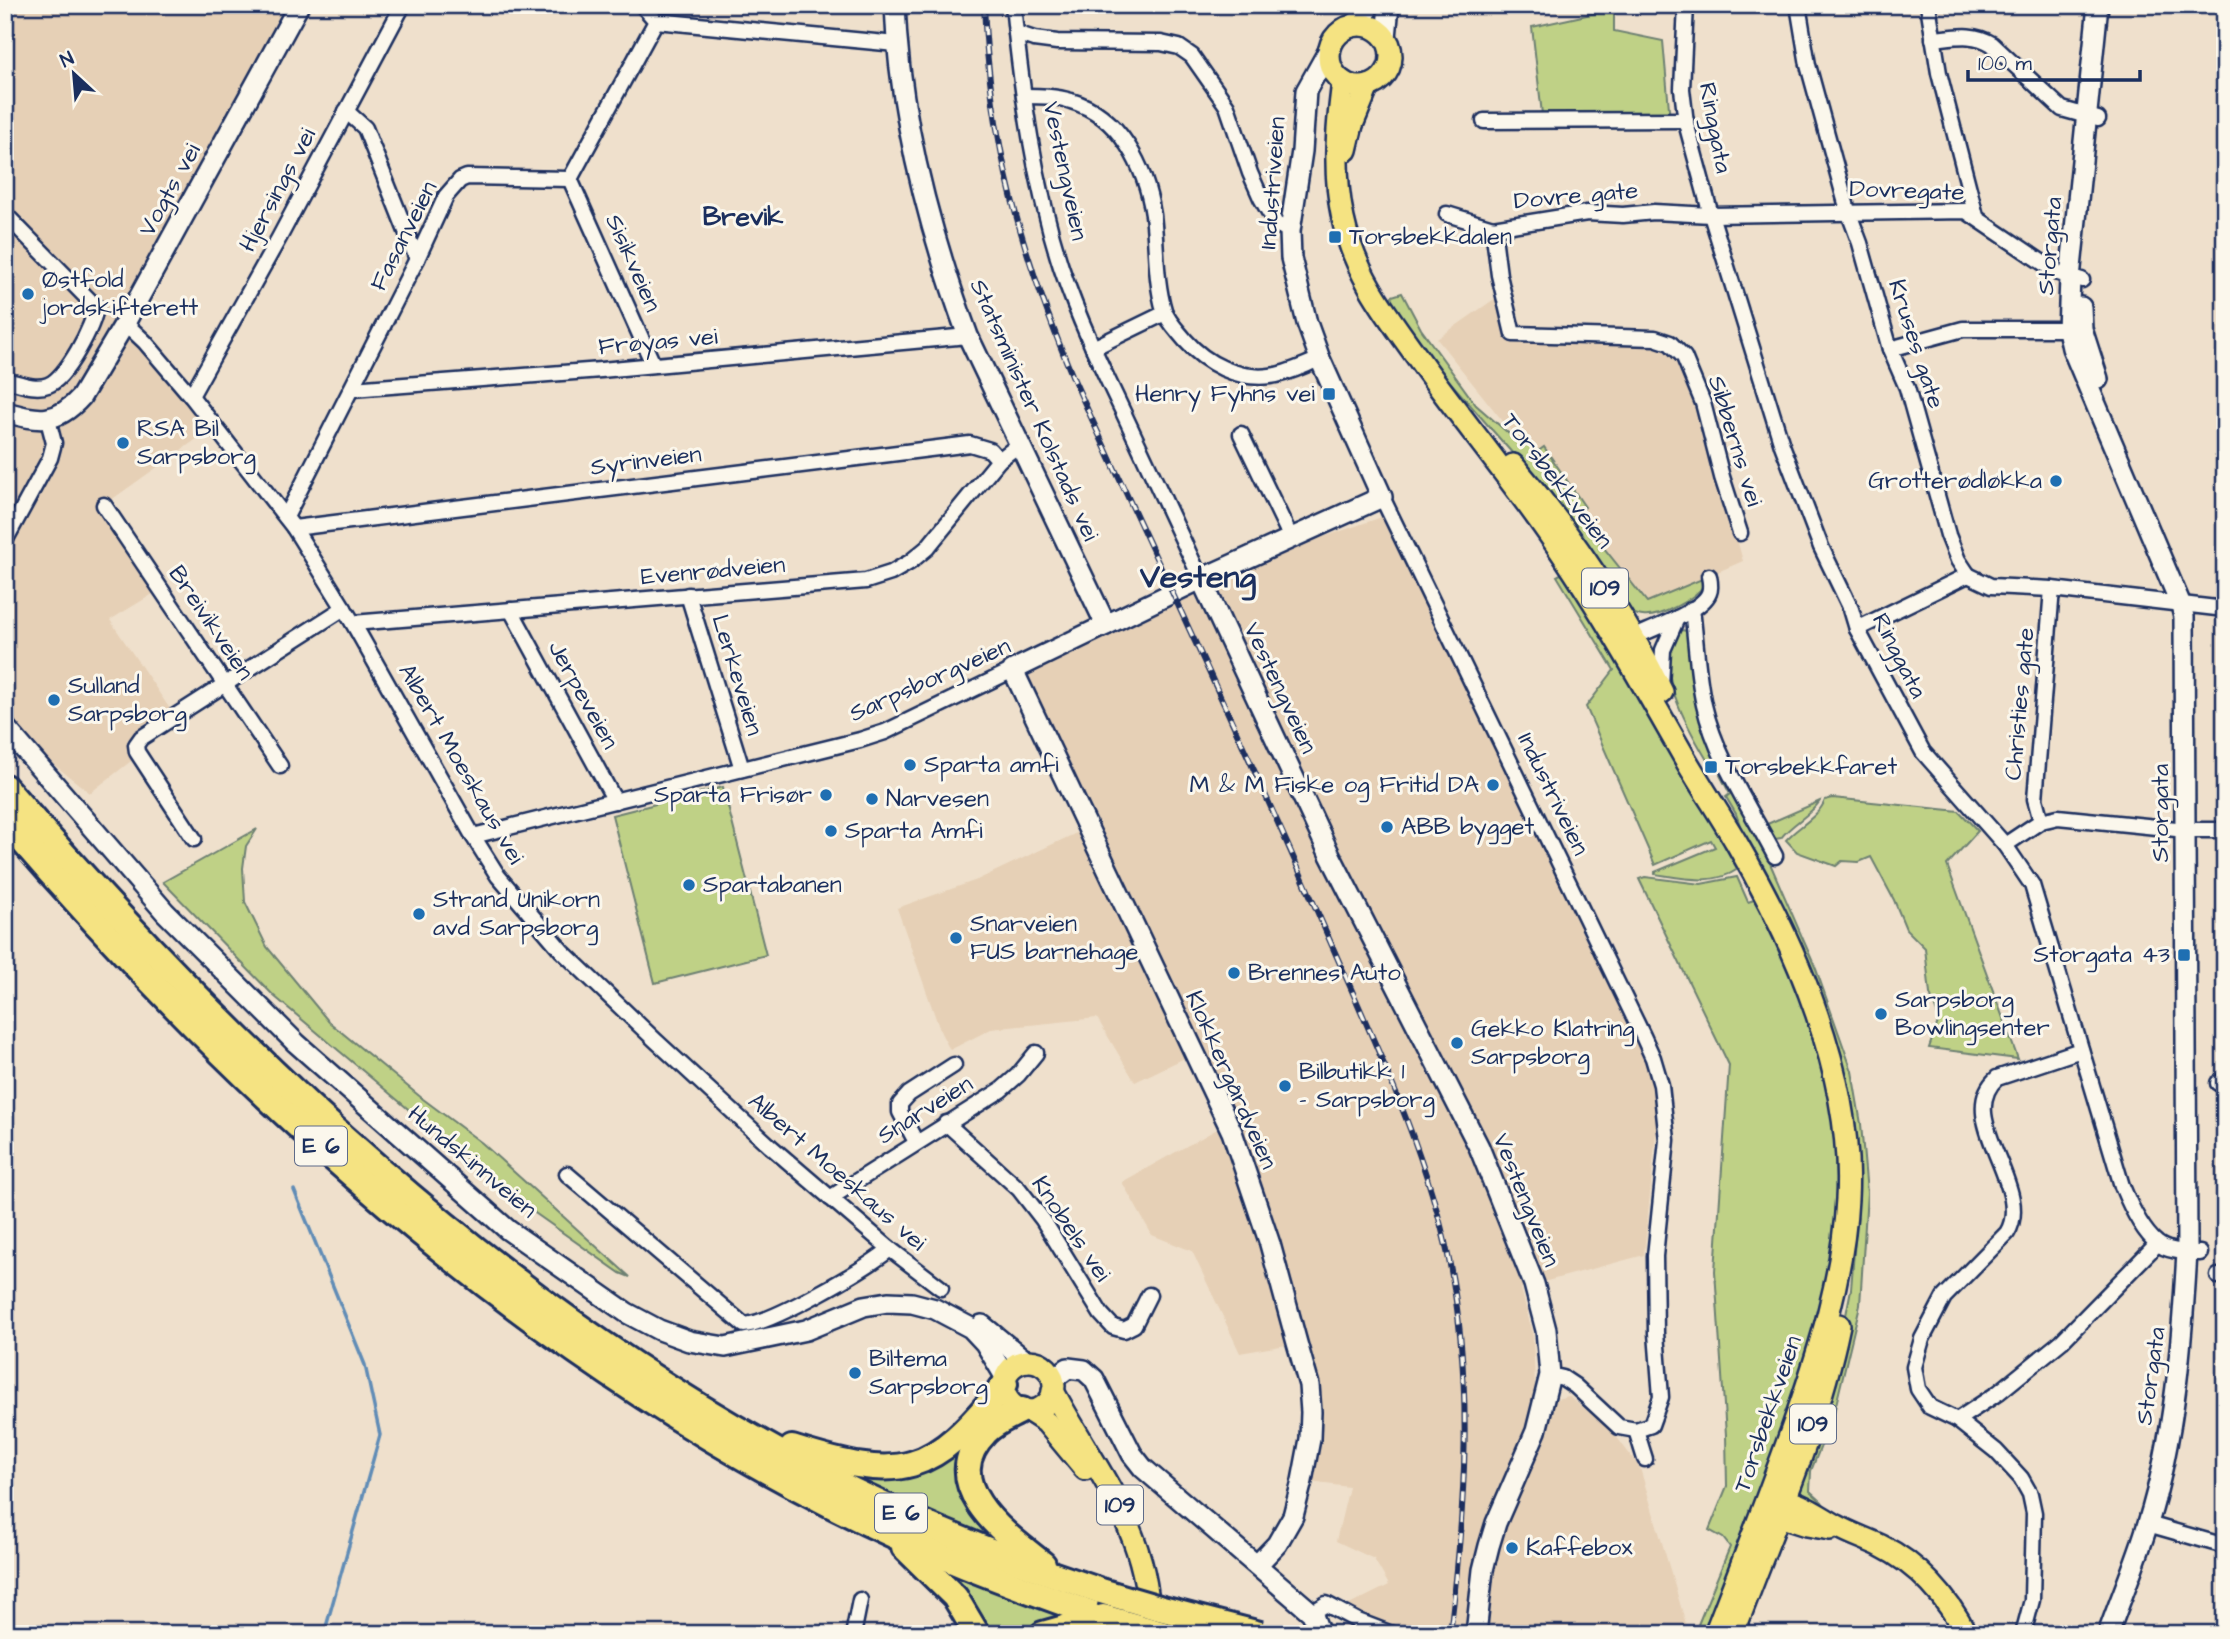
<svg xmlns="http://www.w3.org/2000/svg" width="2230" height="1639" font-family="'Architects Daughter',sans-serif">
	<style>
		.built { fill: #e6d0b6 }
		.green { fill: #bfd186; stroke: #6d8072; stroke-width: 2 }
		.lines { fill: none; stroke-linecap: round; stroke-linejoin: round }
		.stream { stroke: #618cb6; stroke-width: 3.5 }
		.street-casing { stroke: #1b2f5e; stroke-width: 19 }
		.secondary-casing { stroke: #1b2f5e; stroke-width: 24 }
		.primary-casing { stroke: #1b2f5e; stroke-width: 26 }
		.highway-casing { stroke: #1b2f5e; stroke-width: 30 }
		.street { stroke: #fbf7ec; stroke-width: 14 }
		.secondary { stroke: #fbf7ec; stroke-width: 19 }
		.primary { stroke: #f5e382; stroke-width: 21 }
		.highway { stroke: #f5e382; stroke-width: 24 }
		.rail-casing { stroke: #1b2f5e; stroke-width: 6 }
		.rail { stroke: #fbf7ec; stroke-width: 3.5; stroke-dasharray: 10; stroke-linecap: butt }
		.highway-bridge-casing { stroke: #1b2f5e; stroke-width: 30; stroke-linecap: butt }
		.highway-bridge { stroke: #f5e382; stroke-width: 24 }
		.poi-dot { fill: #1f6fb2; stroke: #fbf7ec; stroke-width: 2.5 }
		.labels { text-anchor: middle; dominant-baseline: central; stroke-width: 6; stroke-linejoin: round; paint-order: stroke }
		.shield { fill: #fbf7ec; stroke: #5e6b89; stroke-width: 2 }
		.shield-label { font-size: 23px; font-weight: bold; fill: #1b2f5e }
		.street-label { font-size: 24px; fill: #1b2f5e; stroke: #fbf7ec }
		.poi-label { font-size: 24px; fill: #1b2f5e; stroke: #fbf7ec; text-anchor: start }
		.neighbourhood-label { font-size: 26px; font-weight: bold; fill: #1b2f5e; stroke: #fbf7ec }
		.district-label { font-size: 32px; font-weight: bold; fill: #1b2f5e; stroke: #fbf7ec }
	</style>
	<rect width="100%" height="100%" fill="#efe0cc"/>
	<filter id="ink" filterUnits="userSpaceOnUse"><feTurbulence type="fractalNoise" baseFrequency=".0143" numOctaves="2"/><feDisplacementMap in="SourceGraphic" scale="14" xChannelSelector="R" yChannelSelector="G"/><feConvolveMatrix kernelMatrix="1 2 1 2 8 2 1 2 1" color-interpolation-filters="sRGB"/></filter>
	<g filter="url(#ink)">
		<g class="built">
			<path d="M5,5H299L125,323L215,426L104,505L161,589L110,620L170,709L127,740L135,758L90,793L5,726Z"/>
			<path d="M1503,293L1513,334L1670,343L1699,404L1743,561L1648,602L1437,339Z"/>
			<path d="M1385,516L1661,1085L1644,1255L1521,1288L1533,1336L1535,1385L1556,1399L1569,1396L1610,1428L1640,1468L1689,1634H1392L1341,1611L1347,1606L1389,1585L1374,1559L1336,1541L1349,1487L1302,1481L1310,1439L1292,1344L1240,1353L1192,1251L1152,1235L1122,1182L1228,1123L1195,1053L1135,1082L1097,1018L991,1029L950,1050L941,1033L897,908L977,880L1087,828L1013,670L1201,579Z"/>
		</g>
		<g class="green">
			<path d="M1614,9V31L1663,41L1670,120L1542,114L1532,27Z"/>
			<path d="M1402,293L1421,329L1476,405L1522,445L1528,441L1537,452L1544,447L1585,507L1577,514L1647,602L1702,579L1704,585C1695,599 1660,618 1643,616C1638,616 1631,612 1626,610L1535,479L1409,335L1391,300L1392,296Z"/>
			<path d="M1568,570L1717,827L1738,869C1714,886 1682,878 1655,874V872L1715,847L1711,840L1655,865L1586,707L1614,670L1557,576Z"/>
			<path d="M1681,630L1687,631L1717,762L1710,765C1692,735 1646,661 1681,630Z"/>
			<path d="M1723,770L1770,850L1769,861L1816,969L1852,1071L1861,1124L1867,1193L1860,1305L1834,1413L1811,1471L1810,1491L1822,1502L1827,1510L1801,1497L1798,1485L1836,1368L1851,1289L1856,1227V1153L1736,814L1726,797L1730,794L1720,775Z"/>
			<path d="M723,787L766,955L655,983L612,815Z"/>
			<path d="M1833,798L1959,811L1978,831L1947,865L2018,1059L1929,1048L1939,1019L1930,994L1925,948L1906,929L1894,900L1871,857L1859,862L1842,861L1836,866L1797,852L1786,840C1797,827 1819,817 1825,800Z"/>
			<path d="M1820,801C1810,816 1792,823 1781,838L1775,839L1765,825Z"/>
			<path d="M257,829L246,846L243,868L245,902L267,947L329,1022L423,1099L482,1143L630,1277L620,1273L515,1199L274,996L163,882Z"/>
			<path d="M1645,877L1701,884L1737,877L1748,902L1754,900L1778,940L1814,1031L1834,1120L1837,1222L1812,1355L1711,1621H1707L1704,1628L1697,1627L1730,1547L1723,1538L1709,1530L1727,1486L1726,1435L1715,1271L1729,1065L1639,879Z"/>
			<path d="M967,1436L966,1451L1015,1549L963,1529L828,1466L864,1475Z"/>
			<path d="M935,1567L1067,1617L1030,1634H983Z"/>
		</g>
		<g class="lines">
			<path class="stream" d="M294,1190L365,1365L380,1435L324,1634"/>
			<g class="street-casing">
				<g id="street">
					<path d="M1013,5C1022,94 1034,182 1061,267C1078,318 1101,366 1124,414C1150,469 1175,524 1201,579"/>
					<path d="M1686,5L1682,89L1686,123L1711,215L1782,445L1821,547L1851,609L1857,629L1923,752L2005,845L2032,885L2122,1186C2129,1203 2142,1231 2157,1243C2167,1252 2187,1252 2200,1253"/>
					<path d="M1798,5L1808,65L1848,211L1860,243L1890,349L1907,388L1948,535L1958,560L1968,575L1857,629"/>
					<path d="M1928,5L1939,73L1976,216"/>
					<path d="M656,21L896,44"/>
					<path d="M1016,33L1034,39L1057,42L1161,43L1179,47L1192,56L1227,106L1250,173L1261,198L1276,224L1290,231"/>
					<path d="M1933,39C1955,37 1973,32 1992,44L2062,109L2098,119"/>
					<path d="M1024,96C1039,96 1056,96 1071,101C1120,115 1146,168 1153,215C1157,247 1155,279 1164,310C1168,322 1178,331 1185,340C1206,364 1238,380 1270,376C1288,374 1304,365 1320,359"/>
					<path d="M346,111L365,128L417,259"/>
					<path d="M1484,121L1686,120"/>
					<path d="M570,179L653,364"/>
					<path d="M5,214L96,307C94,325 66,379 48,385C35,390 19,383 5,380"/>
					<path d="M1447,214L1493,228L1587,213L1623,215L1654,212L1711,215L1966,211L2058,273L2082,280"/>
					<path d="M1493,228L1499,275L1513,334L1655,338L1670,343L1684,357L1703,403L1722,477L1740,533"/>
					<path d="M125,323L145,342L191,396L294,528L353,623L473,836L498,876L562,951L655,1040L770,1146L890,1249L941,1288"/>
					<path d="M1093,348L1165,313"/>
					<path d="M1890,349L1963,329H2077"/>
					<path d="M352,389L601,370L968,336"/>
					<path d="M191,396L279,238L403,5"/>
					<path d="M1241,434L1291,538"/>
					<path d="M1382,497L1643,1036L1653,1058L1661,1085L1667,1140L1655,1256L1656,1333L1661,1397L1651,1425L1636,1430L1619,1427L1575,1386L1563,1378L1550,1375"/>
					<path d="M104,505L280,766"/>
					<path d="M286,517L417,259L446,196L460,180L467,177L570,179L656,21L642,5"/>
					<path d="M294,528L970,444L990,450L999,460"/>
					<path d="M5,541L50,458L54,443L48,420"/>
					<path d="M1968,575L1991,586L2052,589L2225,609"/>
					<path d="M688,595L742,769"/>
					<path d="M1692,609C1696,640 1697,674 1704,705C1716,758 1750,808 1775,856"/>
					<path d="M511,610L615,801"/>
					<path d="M353,623L866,581L891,573L910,562L927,548L999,460L1020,444"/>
					<path d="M1626,641C1645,631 1701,613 1709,593C1711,588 1710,581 1709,576"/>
					<path d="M1661,686L1663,650L1677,618"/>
					<path d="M2041,821L2035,799L2052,589"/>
					<path d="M473,836L860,740L885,732L1013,670"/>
					<path d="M194,839L137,752L136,745L141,738L344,608"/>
					<path d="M2005,845L2041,821L2058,817L2186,830H2225"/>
					<path d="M2218,1083H2225"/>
					<path d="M946,1123L1019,1189L1043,1220L1101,1314L1113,1327L1124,1330L1134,1325L1149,1295"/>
					<path d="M916,1142L900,1112V1104L909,1094L954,1065"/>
					<path d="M567,1174L744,1325C771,1324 867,1268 890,1249"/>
					<path d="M830,1198L1001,1090L1018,1075L1036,1053"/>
					<path d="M2218,1276H2225"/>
					<path d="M1957,1420L1998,1393L2062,1341L2157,1244"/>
					<path d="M1636,1430L1645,1459"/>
					<path d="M2148,1524L2225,1546"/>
					<path d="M1312,1613L1326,1604L1358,1621L1392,1634"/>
					<path d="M856,1634L854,1630L860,1600"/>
					<path d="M2023,1634L2032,1600L2034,1513L2030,1494L2021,1478L1996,1451L1957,1420L1930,1407L1918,1389L1914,1367L1922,1339L1944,1297L2007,1233C2035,1188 1953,1117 1997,1078L2081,1050"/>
				</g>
			</g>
			<g class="secondary-casing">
				<g id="secondary">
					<path d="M895,5C899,118 929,230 968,336L1106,625"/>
					<path d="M2098,5L2070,278L2068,330L2072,348L2181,605L2184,617L2187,1252C2182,1342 2175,1436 2148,1523C2137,1560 2121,1597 2108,1634"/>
					<path d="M1351,26L1361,19L1370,5"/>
					<path d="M1386,38L1389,5"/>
					<path d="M2081,307L2082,329L2098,379"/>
					<path d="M5,412C39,421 56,425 81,397L125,323L299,5"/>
					<path d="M1201,579L1329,853L1479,1147L1534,1284L1546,1330L1550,1375L1536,1431L1496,1523L1489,1546L1483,1570L1476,1634"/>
					<path d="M5,727L165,912L296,1043L508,1230L627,1313L659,1330L689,1341L725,1347L806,1330L864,1306L888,1302L912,1303L935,1309L971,1328L985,1343L1006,1378"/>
					<path d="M982,1325L1027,1362"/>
					<path d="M1053,1379L1068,1368L1084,1370L1094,1379L1132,1454L1143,1468L1312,1613L1320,1634"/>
					<path d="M1257,1565L1277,1544L1293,1516L1302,1481L1310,1439L1311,1412L1309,1385L1297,1343L1270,1244L1232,1132L1013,670L1201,579L1382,497L1320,359L1307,323L1291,258L1290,231L1302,151L1306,91L1330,48"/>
				</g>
			</g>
			<g class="primary-casing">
				<g id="primary">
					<circle cx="1360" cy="56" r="31"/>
					<path d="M1343,82C1337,128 1333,172 1343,219C1355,277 1392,321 1425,368C1462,419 1502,468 1539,520C1594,597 1640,679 1687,762C1703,789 1720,815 1736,842C1796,945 1854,1078 1847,1199C1843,1277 1819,1352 1794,1424C1769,1495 1742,1564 1715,1634"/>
					<path d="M1346,150L1352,125L1368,86"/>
					<path d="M1513,465C1573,535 1621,609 1662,692"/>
					<circle cx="1029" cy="1386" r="25"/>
					<path d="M1053,1391C1093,1467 1147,1527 1149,1618"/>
					<path d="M1029,1411L1046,1422L1085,1469"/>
					<path d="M1774,1499C1797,1499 1817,1515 1837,1526C1851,1534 1867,1539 1881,1546C1918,1564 1948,1598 1966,1634"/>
					<path d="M1772,1505L1779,1516L1807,1525L1830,1529"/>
					<path d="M1733,1634C1771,1531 1817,1432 1839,1325"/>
				</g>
			</g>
			<g class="highway-casing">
				<g id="highway">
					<path d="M5,787C236,1054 499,1307 814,1471C906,1519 1002,1558 1101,1591"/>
					<path d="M5,821C237,1091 515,1346 835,1507C921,1551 1011,1585 1103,1617"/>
					<path d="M1022,1410C1010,1417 995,1422 985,1433C935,1484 1006,1535 1043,1564"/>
					<path d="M792,1448C903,1483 931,1476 1005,1384"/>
					<path d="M904,1547L955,1597L977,1634"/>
					<path d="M1043,1634L1103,1617"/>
				</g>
			</g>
			<use href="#street" class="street"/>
			<use href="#secondary" class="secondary"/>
			<use href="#primary" class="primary"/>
			<use href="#highway" class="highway"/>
			<g class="rail-casing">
				<path id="rail" d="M984,5C990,144 1021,253 1074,380C1159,567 1249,752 1330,941C1375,1044 1426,1149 1449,1260C1474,1384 1465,1509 1450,1634"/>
			</g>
			<use href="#rail" class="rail"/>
			<g class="highway-bridge-casing">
				<g id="highway-bridge">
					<path d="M1101,1591L1159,1608L1260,1634"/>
					<path d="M1103,1617L1163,1634"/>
				</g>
			</g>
			<use href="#highway-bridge" class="highway-bridge"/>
		</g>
	</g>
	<g class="poi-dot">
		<rect x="1328" y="230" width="14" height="14" rx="3.5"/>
		<circle cx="28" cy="294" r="7"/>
		<rect x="1322" y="387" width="14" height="14" rx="3.5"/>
		<circle cx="123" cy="443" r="7"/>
		<circle cx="2056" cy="481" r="7"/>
		<circle cx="54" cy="700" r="7"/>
		<circle cx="910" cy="765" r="7"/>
		<rect x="1704" y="760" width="14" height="14" rx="3.5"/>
		<circle cx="1493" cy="785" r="7"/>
		<circle cx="826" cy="795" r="7"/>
		<circle cx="872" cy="799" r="7"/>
		<circle cx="1387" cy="827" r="7"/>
		<circle cx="831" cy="831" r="7"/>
		<circle cx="689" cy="885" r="7"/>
		<circle cx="419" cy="914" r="7"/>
		<circle cx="956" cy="938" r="7"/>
		<rect x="2177" y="948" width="14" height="14" rx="3.5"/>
		<circle cx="1234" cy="973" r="7"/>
		<circle cx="1881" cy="1014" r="7"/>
		<circle cx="1457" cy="1043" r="7"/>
		<circle cx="1285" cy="1086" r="7"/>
		<circle cx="855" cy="1373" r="7"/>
		<circle cx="1512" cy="1548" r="7"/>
	</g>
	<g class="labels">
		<g class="shield">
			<rect x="1582" y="568.5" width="46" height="39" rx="5"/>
			<rect x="295" y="1126.5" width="52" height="39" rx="5"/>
			<rect x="1790" y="1404.5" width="46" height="39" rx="5"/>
			<rect x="1097" y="1485.5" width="46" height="39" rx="5"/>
			<rect x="875" y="1493.5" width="52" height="39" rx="5"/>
		</g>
		<g class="shield-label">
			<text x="1605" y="588">109</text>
			<text x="321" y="1146">E 6</text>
			<text x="1813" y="1424">109</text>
			<text x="1120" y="1505">109</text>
			<text x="901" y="1513">E 6</text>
		</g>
		<g class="street-label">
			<text transform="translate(1715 128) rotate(79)">Ringgata</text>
			<text transform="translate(1065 171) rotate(78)">Vestengveien</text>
			<text transform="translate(1273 183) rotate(-86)">Industriveien</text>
			<text transform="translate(170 190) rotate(-61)">Vogts vei</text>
			<text transform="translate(278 190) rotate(-62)">Hjersings vei</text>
			<text transform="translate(1907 191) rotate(2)">Dovregate</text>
			<text transform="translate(1576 196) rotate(-5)">Dovre gate</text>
			<text transform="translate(404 236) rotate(-63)">Fasanveien</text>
			<text transform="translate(2050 246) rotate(-85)">Storgata</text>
			<text transform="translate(633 263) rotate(66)">Sisikveien</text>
			<text transform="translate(658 342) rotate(-5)">Frøyas vei</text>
			<text transform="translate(1916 344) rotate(72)">Kruses gate</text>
			<text transform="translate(1034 410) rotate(66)">Statsminister Kolstads vei</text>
			<text transform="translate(1735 441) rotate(73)">Sibberns vei</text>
			<text transform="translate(646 461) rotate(-7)">Syrinveien</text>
			<text transform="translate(1557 481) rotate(52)">Torsbekkveien</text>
			<text transform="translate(713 571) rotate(-5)">Evenrødveien</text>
			<text transform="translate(211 623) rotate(56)">Breivikveien</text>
			<text transform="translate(1899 656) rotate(63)">Ringgata</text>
			<text transform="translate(737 675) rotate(73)">Lerkeveien</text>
			<text transform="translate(930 680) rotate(-24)">Sarpsborgveien</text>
			<text transform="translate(1280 688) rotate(65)">Vestengveien</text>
			<text transform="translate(583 695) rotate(61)">Jerpeveien</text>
			<text transform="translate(2020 704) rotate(-85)">Christies gate</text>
			<text transform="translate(461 764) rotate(60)">Albert Moeskaus vei</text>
			<text transform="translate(1553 794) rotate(64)">Industriveien</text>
			<text transform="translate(2161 813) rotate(-90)">Storgata</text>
			<text transform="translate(1231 1080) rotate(66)">Klokkergårdveien</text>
			<text transform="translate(925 1110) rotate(-32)">Snarveien</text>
			<text transform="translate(472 1162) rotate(40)">Hundskinnveien</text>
			<text transform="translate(837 1172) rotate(41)">Albert Moeskaus vei</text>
			<text transform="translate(1526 1200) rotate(68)">Vestengveien</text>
			<text transform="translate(1071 1229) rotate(56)">Knobels vei</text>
			<text transform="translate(2151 1376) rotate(-82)">Storgata</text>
			<text transform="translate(1768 1414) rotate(-71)">Torsbekkveien</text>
		</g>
		<g class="poi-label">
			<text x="1349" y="237">Torsbekkdalen</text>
			<text x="42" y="280">Østfold<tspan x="42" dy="28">jordskifterett</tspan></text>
			<text x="1315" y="394" text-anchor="end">Henry Fyhns vei</text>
			<text x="137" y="429">RSA Bil<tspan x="137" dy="28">Sarpsborg</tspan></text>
			<text x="2042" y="481" text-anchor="end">Grotterødløkka</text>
			<text x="68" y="686">Sulland<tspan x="68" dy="28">Sarpsborg</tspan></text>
			<text x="924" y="765">Sparta amfi</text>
			<text x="1725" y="767">Torsbekkfaret</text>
			<text x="1479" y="785" text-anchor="end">M &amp; M Fiske og Fritid DA</text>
			<text x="812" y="795" text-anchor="end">Sparta Frisør</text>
			<text x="886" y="799">Narvesen</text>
			<text x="1401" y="827">ABB bygget</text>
			<text x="845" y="831">Sparta Amfi</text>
			<text x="703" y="885">Spartabanen</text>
			<text x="433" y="900">Strand Unikorn<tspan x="433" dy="28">avd Sarpsborg</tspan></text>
			<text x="970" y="924">Snarveien<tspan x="970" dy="28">FUS barnehage</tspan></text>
			<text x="2170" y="955" text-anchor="end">Storgata 43</text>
			<text x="1248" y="973">Brennes Auto</text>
			<text x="1895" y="1000">Sarpsborg<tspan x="1895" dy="28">Bowlingsenter</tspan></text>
			<text x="1471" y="1029">Gekko Klatring<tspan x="1471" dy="28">Sarpsborg</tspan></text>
			<text x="1299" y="1072">Bilbutikk 1<tspan x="1299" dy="28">- Sarpsborg</tspan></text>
			<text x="869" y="1359">Biltema<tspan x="869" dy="28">Sarpsborg</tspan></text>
			<text x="1526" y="1548">Kaffebox</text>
		</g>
		<g class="neighbourhood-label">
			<text x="743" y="217">Brevik</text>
		</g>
		<g class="district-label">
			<text x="1198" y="577">Vesteng</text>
		</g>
	</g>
	<rect width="2230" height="1639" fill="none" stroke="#fbf7ec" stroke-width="28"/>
	<rect x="14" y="14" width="2202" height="1611" fill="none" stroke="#1b2f5e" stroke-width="2.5" filter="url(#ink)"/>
	<g transform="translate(74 74) rotate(334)" stroke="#fbf7ec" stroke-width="5" paint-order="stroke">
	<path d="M0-5L12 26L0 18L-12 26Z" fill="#1b2f5e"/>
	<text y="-10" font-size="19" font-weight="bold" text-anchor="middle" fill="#1b2f5e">N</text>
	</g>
	<path d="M1968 70v10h172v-10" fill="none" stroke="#1b2f5e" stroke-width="3.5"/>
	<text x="1978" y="70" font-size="21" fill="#1b2f5e" stroke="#fbf7ec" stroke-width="5" paint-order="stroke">100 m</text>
</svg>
